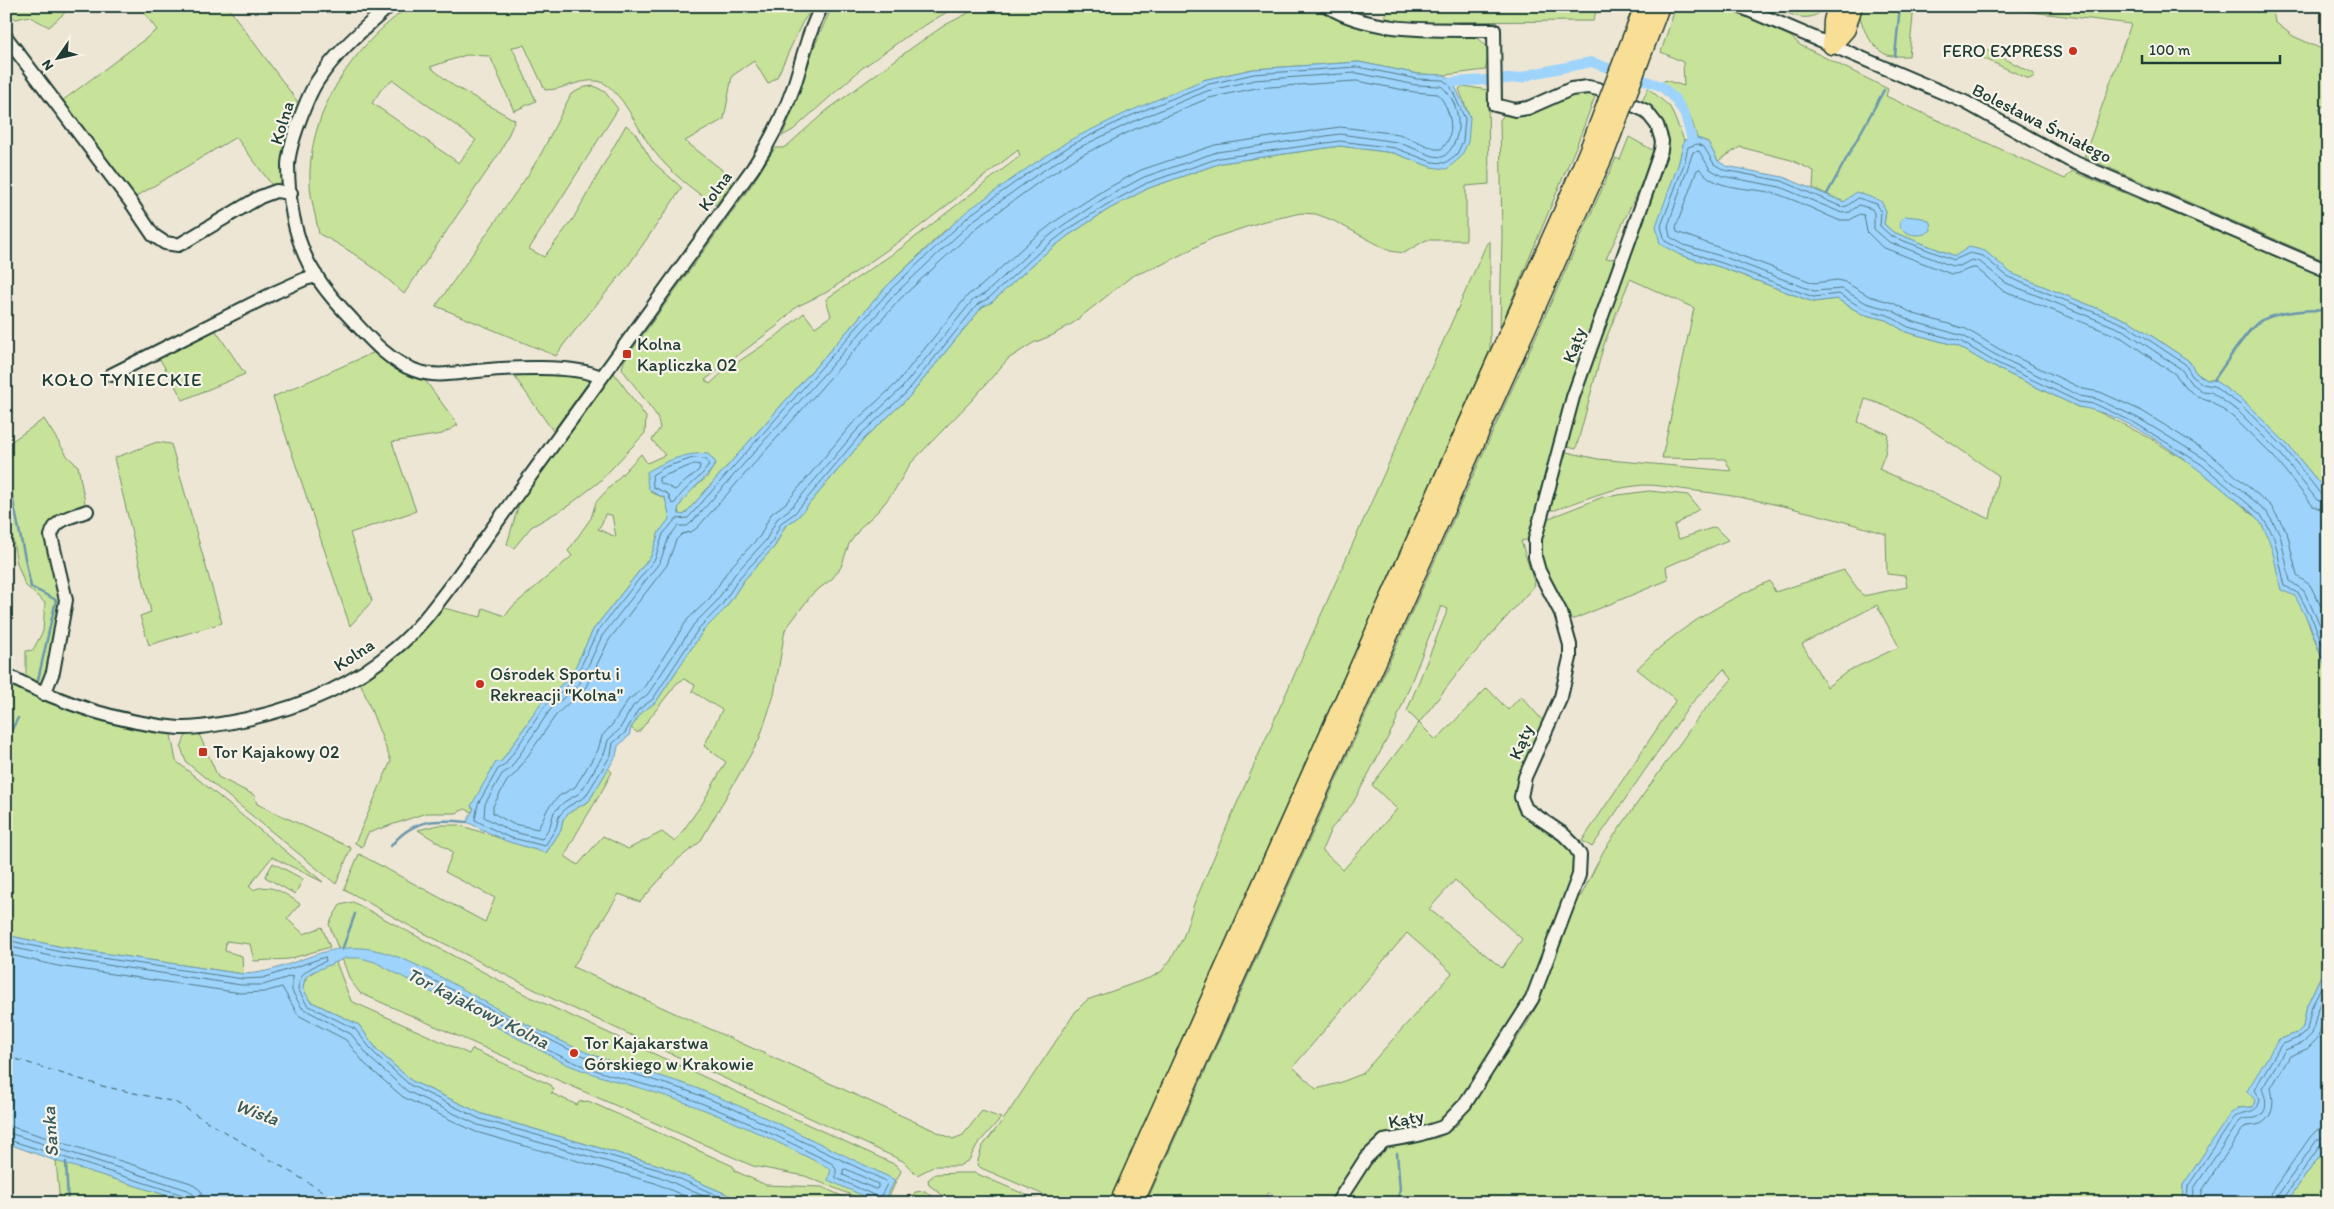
<svg xmlns="http://www.w3.org/2000/svg" width="2334" height="1209" font-family="Itim,sans-serif">
	<style>
		.green { fill: #c7e39a; stroke: #739067; fill-rule: evenodd }
		.water { fill: #9ed4fc; stroke: #6b98ac }
		.lines { fill: none; stroke-linecap: round; stroke-linejoin: round }
		.shore { stroke: #527984; stroke-width: 1 }
		.stream { stroke: #6b98ac; stroke-width: 2.5 }
		.canal { stroke: #9ed4fc; stroke-width: 10 }
		.ferry { stroke: #385b5c; stroke-width: 1; stroke-dasharray: 6 5; stroke-linecap: butt }
		.minor-casing { stroke: #1f3d34; stroke-width: 16 }
		.highway-casing { stroke: #1f3d34; stroke-width: 21 }
		.minor { stroke: #f7f3e8; stroke-width: 12 }
		.highway { stroke: #f9df96; stroke-width: 18 }
		.highway-bridge-casing { stroke: #1f3d34; stroke-width: 21; stroke-linecap: butt }
		.highway-bridge { stroke: #f9df96; stroke-width: 18 }
		.poi-dot { fill: #c8321e; stroke: #f7f3e8; stroke-width: 2 }
		.labels { text-anchor: middle; dominant-baseline: central; stroke-width: 4.5; stroke-linejoin: round; paint-order: stroke }
		.poi-label { font-size: 18px; fill: #1f3d34; stroke: #f7f3e8; text-anchor: start }
		.street-label { font-size: 18px; fill: #1f3d34; stroke: #f7f3e8 }
		.neighbourhood-label { font-size: 19px; letter-spacing: 1px; fill: #1f3d34; stroke: #f7f3e8 }
		.water-label { font-size: 19px; font-style: italic; fill: #385b5c; stroke: #f7f3e8 }
	</style>
	<rect width="100%" height="100%" fill="#eee6d4"/>
	<filter id="ink" filterUnits="userSpaceOnUse"><feTurbulence type="fractalNoise" baseFrequency=".02" numOctaves="2"/><feDisplacementMap in="SourceGraphic" scale="10" xChannelSelector="R" yChannelSelector="G"/><feConvolveMatrix kernelMatrix="1 2 1 2 8 2 1 2 1" color-interpolation-filters="sRGB"/></filter>
	<g filter="url(#ink)">
		<g class="green">
			<path d="M6,6H72L49,27L29,16L16,19L6,13Z"/>
			<path d="M139,6H227L300,105L285,188H274L236,137L132,199L58,104L157,30Z"/>
			<path d="M410,6H814L802,23L777,77L768,84L754,61L732,76L724,119L685,141L721,169L731,184L716,205C693,191 670,172 653,150C642,135 634,118 623,102C616,94 608,82 597,81C578,79 564,90 545,90L524,45L512,47L536,101L514,111L490,56L466,55L430,67L454,86L515,120L502,149L404,294C379,270 350,249 319,234C316,217 310,198 310,181C308,111 354,45 410,6ZM393,80L476,140L459,163L372,103L383,87Z"/>
			<path d="M833,6H957L907,36L861,69L793,130L782,136C802,93 810,47 833,6Z"/>
			<path d="M982,6H1314L1344,22L1369,28L1469,33C1487,43 1492,48 1485,70L1445,75L1418,74L1359,62L1253,69L1203,80L944,231L888,285L684,515H679L678,509L685,496L707,477L716,463L708,454L650,492L665,498L671,518L659,532L651,556L593,630L571,676L541,703L471,807L474,808L472,812L465,809L456,813H426L368,833L362,847L355,843L391,761L359,679L439,607L481,617L483,608L505,616L513,606L572,556L568,551L591,518L596,502L641,454L647,463L665,455L652,440L660,428L657,416L622,369L624,361L753,183L775,148H783L788,145L826,111L913,47L945,25ZM1018,150L1020,156L900,249L826,299L831,316L815,327L804,313L774,338L723,372L710,384L705,380L777,326L796,307L827,292L910,234ZM605,514L612,515L616,537L598,529L602,523Z"/>
			<path d="M1393,6H1598L1593,21L1403,22L1384,17Z"/>
			<path d="M1676,6H1719L1790,36L1800,45L1888,89L1886,96L2065,179L2072,171L2328,278V497L2321,485L2287,444L2245,403L2214,380H2207L2196,373L2189,361L2131,322L2010,273L1985,251L1955,256L1893,232L1884,224L1886,211L1844,202L1813,188L1814,171L1791,160L1740,147L1718,161L1708,142L1697,138C1690,111 1684,101 1663,83L1665,80L1684,86L1683,62L1661,52Z"/>
			<path d="M1772,6H1826C1810,27 1790,14 1772,6Z"/>
			<path d="M1860,6H1914L1909,56C1902,56 1891,57 1885,54C1870,46 1858,23 1860,6Z"/>
			<path d="M1982,6H2272L2275,22L2293,36L2328,52V103L2319,109L2328,122V262L2084,157L2131,24Z"/>
			<path d="M1987,50L2033,73L2035,76L2029,79L1985,59L1981,55L1983,51Z"/>
			<path d="M594,86L605,92L618,109L529,249L544,257L573,219L626,125L635,133L652,161L682,188L628,266L564,344L556,356L436,306L528,175L542,152L571,94L585,87Z"/>
			<path d="M1463,86L1488,90L1489,184L1466,186V240H1426L1404,253L1390,251L1332,220L1316,214L1301,213L1261,222L1213,238L1161,265L1132,276L1073,323L1053,335L1033,343L1008,359L972,400L910,464L894,491L879,510L861,527L849,544L841,567L832,579L812,594L785,630L774,695L759,740L700,842L677,860L640,902L619,894L573,967L953,1139L963,1135L982,1111L1001,1118L977,1145L969,1160L959,1166H935L917,1175L903,1161L553,999L408,925L344,889L359,854L485,922L495,898L445,872L453,852L418,830L438,825H459L546,853L561,830L563,819L570,812L589,801L608,768L612,772C598,801 578,827 565,856L578,865L603,836L628,849L662,832L675,842L702,804L726,762L704,746L722,710L692,691L695,685L684,679L677,683L638,733L631,728L641,713L656,702L703,631L725,609L744,580L775,546L785,526L798,517L865,438L909,397L982,307L992,302L1041,257L1069,235L1109,209L1149,188L1221,163L1340,146L1394,153L1431,167L1470,118L1459,89Z"/>
			<path d="M1648,88L1670,107L1684,140L1679,162L1680,255L1723,268L1813,302L1837,299L1862,314L1886,320L1906,332L1958,346L1990,365L2078,407L2093,409L2148,437L2198,468L2257,518L2277,541L2328,674V961L2307,1005L2303,1027L2297,1033L2278,1040L2253,1107L2238,1108L2183,1185L2182,1203H1343C1353,1187 1364,1164 1379,1152C1404,1134 1435,1150 1458,1124L1527,1024L1540,1000L1541,985L1577,896H1581L1604,850L1700,715L1732,679L1724,669L1690,705L1592,847L1582,841L1676,700L1637,669C1673,631 1722,602 1770,581L1775,592L1844,570L1863,596L1907,587L1905,576L1887,574L1886,534C1820,514 1756,497 1688,490C1671,488 1652,483 1635,486C1607,489 1581,501 1555,510H1549L1547,504L1562,451L1598,459L1731,471L1725,459L1662,458L1694,308L1630,279L1604,344L1576,449L1564,446L1579,390L1666,145C1665,123 1660,115 1642,102ZM1865,399C1912,412 1958,449 1998,475L1990,519L1879,469L1885,454L1888,434L1858,422ZM1877,605L1899,647L1848,671L1827,687L1802,644Z"/>
			<path d="M1577,93L1596,94L1577,144L1500,328L1502,236L1500,120L1505,113Z"/>
			<path d="M1629,137L1656,152L1606,259L1619,258L1553,444L1531,539L1521,541L1535,585L1464,665L1419,723L1436,740L1487,688L1508,710L1521,696L1543,721L1516,789L1517,809L1558,835L1576,858L1575,876L1529,994L1453,1113L1442,1125L1418,1132L1384,1134L1368,1149L1333,1203H1287L1269,1192L1263,1203H1146L1616,158L1620,160ZM1441,606L1448,609L1407,711L1419,723L1372,785L1397,809L1343,870L1322,850L1331,829L1353,803L1394,726ZM1455,880L1522,939L1502,968L1429,909ZM1407,933L1452,973L1362,1074L1339,1083L1316,1089L1293,1067Z"/>
			<path d="M1490,241V350L1109,1203H1063L981,1168L977,1164L982,1147L1006,1116L1076,1011L1087,1000L1152,977L1162,971L1171,959L1183,938L1194,904L1234,810L1487,243Z"/>
			<path d="M214,328L245,374L183,400L158,356Z"/>
			<path d="M377,351L422,376L458,425L442,434L392,442L416,511L350,533L372,601L350,626L273,397Z"/>
			<path d="M547,372L589,378L590,380L553,431L512,373Z"/>
			<path d="M614,373L646,417L645,433L599,482L568,506L531,527L514,548L507,544L519,504Z"/>
			<path d="M44,419L68,457L78,466L86,508L54,520L63,600L52,667L41,689L26,674V651L33,650L43,631L45,603L25,585L17,563L8,514H6V445Z"/>
			<path d="M157,442L171,444L222,623L149,645L140,616L151,612L114,458Z"/>
			<path d="M1649,491L1688,495L1699,509L1674,526L1679,539L1715,527L1728,540L1666,567L1668,580L1574,619L1567,618L1540,560L1539,542L1544,520L1603,497Z"/>
			<path d="M6,678L49,701L102,721L170,730L176,761L323,882L272,857L249,886L253,890C270,882 286,894 300,904L287,919L304,934L322,927L330,947L289,959L254,961L250,944L226,941L225,951L242,956L243,974L62,947L6,935Z"/>
			<path d="M192,732L199,734L218,777L254,795L257,804L351,848L336,884L186,762L181,747L185,737Z"/>
			<path d="M273,863L303,879L295,894L265,877Z"/>
			<path d="M353,902L528,996L896,1165L901,1171L886,1203H871L805,1176L753,1166L360,993L350,980L329,924L340,905Z"/>
			<path d="M336,962L351,1001L469,1054L472,1049L551,1085L554,1090L551,1093L577,1105L579,1102L588,1101L733,1166L735,1171L766,1185L822,1187L857,1203H747L662,1166L482,1114L412,1081L378,1051L359,1025L310,1001L302,988C307,971 320,968 336,962Z"/>
			<path d="M2328,1144V1203H2286Z"/>
			<path d="M56,1161L66,1163L190,1203H60Z"/>
			<path d="M958,1173H975L1045,1203H953L929,1185L928,1180L935,1174Z"/>
			<path d="M925,1191L940,1203H909L915,1192Z"/>
		</g>
		<g class="water">
			<path d="M1359,62L1418,74L1445,75L1453,82L1470,118L1468,142L1461,157L1447,169L1431,167L1394,153L1340,146L1221,163L1149,188L1109,209L1069,235L1041,257L992,302L982,307L909,397L865,438L798,517L785,526L775,546L744,580L725,609L703,631L656,702L641,713L631,728L629,736L618,746L616,756L589,801L570,812L563,819L561,830L546,853L506,841L467,822L474,808L471,806L496,762H501L541,703L571,676L593,630L651,556L659,532L670,518L665,498C647,490 647,490 647,472C666,461 686,452 708,454L716,463C704,483 688,489 678,509L679,514L684,515L888,285L967,211L1029,167L1070,140L1128,112L1203,80L1253,69Z"/>
			<path d="M1697,138L1708,142L1718,161L1726,166L1783,177L1844,202L1856,192L1881,201L1886,211L1884,224L1893,232L1955,256L1969,247L1985,251L2011,273L2131,322L2189,361L2196,373L2207,380H2214L2245,402L2287,444L2321,485L2328,497V674L2310,625L2295,596L2281,590C2275,566 2273,538 2257,518C2250,510 2239,503 2231,496C2193,464 2128,413 2078,407L1990,365L1958,346L1906,332L1886,320L1862,314L1837,299L1813,302L1723,268L1680,255L1660,244L1656,226L1679,162L1684,140Z"/>
			<path d="M1905,216L1923,218L1930,222L1931,230C1922,238 1907,236 1900,227V221Z"/>
			<path d="M6,935L62,947L243,974C290,973 320,941 370,949C411,956 466,992 503,1012C526,1024 550,1036 574,1047C613,1065 656,1073 696,1088C764,1115 829,1148 895,1180L884,1203H879L828,1180L831,1169C784,1145 736,1121 686,1103C646,1088 605,1080 566,1064L375,962L361,958H346L310,973L305,978L303,988L310,1001L359,1025L378,1051L412,1081L482,1114L662,1166L747,1203H191L56,1161L6,1143Z"/>
			<path d="M2328,961V1144L2286,1203H2182L2183,1185L2230,1114L2238,1108L2253,1107L2255,1100L2247,1091L2278,1040L2297,1033L2303,1027L2307,1005Z"/>
		</g>
		<g class="lines">
			<g class="shore">
				<path d="M1358,67L1417,79L1443,80L1450,85L1465,119L1463,141L1457,154L1445,163L1432,162L1395,148L1340,141L1219,158L1147,183L1106,205L1066,231L1038,253L989,298L978,304L906,393L861,434L795,513L781,523L771,544L740,577L721,606L699,628L653,699L638,710L625,733L613,743L611,755L585,797L567,807L559,816L556,828L545,846L508,837L475,820L478,804L498,769L505,765L545,706L575,679L597,632L655,559L663,534L676,519L688,518L891,289L970,215L1031,171L1073,144L1130,116L1205,85L1254,74Z"/>
				<path d="M1357,73L1416,85L1441,86C1462,103 1465,141 1443,157L1433,156L1397,142L1340,134L1217,152L1144,177L1103,199L1062,226L1034,248L986,293L973,300L901,389L857,430L791,508L777,519L766,540L735,574L716,602L694,624L648,694L633,706L619,730L608,740L605,752L580,793L564,802L554,812L550,826L542,839L510,831L484,817L485,804L502,774L510,769L550,710L580,683L602,636L660,562L669,537L678,526H687L692,522L896,293L974,220L1035,176L1076,149L1132,122L1207,91L1255,80Z"/>
				<path d="M1357,81L1414,92L1438,94C1450,108 1458,136 1441,149H1435L1399,134L1340,127L1215,145L1141,170L1099,193L1057,220L1029,242L981,286L968,295L896,384L852,424L786,503L771,514L760,536L729,569L710,598L688,619L643,689L628,700L612,725L602,736L598,750L575,787L559,796L548,808L538,829L513,824L493,813V806L507,781L516,773L556,715L586,687L609,640L667,565L676,540L682,534L691,532L697,528L901,298L979,226L1039,182L1080,156L1135,129L1209,98L1256,88Z"/>
				<path d="M694,458L706,459L709,465C700,480 684,487 675,503L672,504L668,494L653,487L652,475L665,467Z"/>
				<path d="M695,464L700,465L699,470L675,490L659,482V478Z"/>
				<path d="M2328,498L2322,496L2284,447L2242,406L2213,386L2203,384L2192,376L2185,364L2128,326L2008,277L1983,256L1970,253L1954,260L1891,236L1880,226L1881,212L1877,204L1858,198L1847,206L1842,207L1782,181L1724,170L1714,164L1704,147L1697,144L1688,147L1684,164L1661,226L1665,241L1682,250L1725,264L1813,297L1839,294L1864,309L1888,315L1908,327L1960,341L1993,361L2079,402L2095,404L2135,423L2201,464L2261,515L2274,537L2285,586L2299,594L2314,623L2328,659"/>
				<path d="M2328,504L2317,500L2279,452L2238,411L2211,392L2202,391L2190,382L2181,369L2125,331L2006,283L1980,262L1971,260L1960,266H1952L1889,242L1874,229V213L1872,209L1859,205L1850,212L1842,213L1780,187L1722,176L1710,169L1699,151L1693,152L1668,226L1670,237L1684,245L1727,258L1814,291L1842,289L1866,303L1891,310L1911,321L1963,336L1996,355L2080,396L2097,399L2138,418L2205,459L2266,511L2280,534L2290,581L2304,591L2328,642"/>
				<path d="M2328,512L2313,506L2274,457L2233,417L2209,400L2198,397L2186,388L2175,374L2122,338L2002,290L1976,268C1968,267 1960,275 1951,274L1882,247L1867,232L1864,215L1860,214L1850,220H1838C1819,212 1800,202 1780,195C1754,186 1718,193 1700,169L1697,170L1676,227L1677,232L1814,283L1837,280L1845,282L1869,296L1893,303L1914,314L1966,329L1999,349L2083,389L2100,392L2142,411L2209,453L2271,506L2287,532L2297,576L2310,585L2328,620"/>
				<path d="M6,940L61,952L243,979L263,978L325,957L326,961C311,968 300,970 298,989L307,1005L355,1029L375,1054L410,1085L480,1119L660,1170L734,1203"/>
				<path d="M6,946L60,958L241,985H263L292,976V991L302,1008L351,1034L371,1059L407,1091L478,1125L658,1176L719,1203"/>
				<path d="M6,954L58,966L241,993L264,992L282,987L298,1015L346,1040L365,1064L403,1097L476,1132L655,1183L700,1203"/>
				<path d="M425,976L574,1052L618,1069L691,1092L734,1109L886,1181L887,1184L881,1196L878,1197L836,1178V1169L833,1164C786,1140 738,1117 688,1098C649,1084 607,1077 569,1060C518,1037 472,1006 422,980L421,977Z"/>
				<path d="M6,1125L191,1183L201,1191L203,1203"/>
				<path d="M6,1132L188,1190L194,1195L196,1203"/>
				<path d="M6,1139L186,1196L190,1203"/>
				<path d="M846,1169L878,1184V1188L875,1189L843,1175V1170Z"/>
				<path d="M2187,1203L2188,1186L2234,1118C2244,1109 2257,1116 2260,1100L2254,1090L2281,1045L2300,1037L2307,1030L2312,1006L2328,972"/>
				<path d="M2193,1203L2194,1188L2239,1122C2244,1117 2249,1119 2255,1118C2270,1114 2266,1098 2262,1089L2285,1050L2303,1043L2312,1034L2318,1008L2328,987"/>
				<path d="M2201,1203L2202,1191L2244,1127C2249,1125 2255,1126 2260,1124C2275,1117 2274,1101 2271,1088L2290,1056L2307,1049L2318,1038L2328,1004"/>
				<path d="M2269,1203L2272,1191L2311,1136L2318,1129L2328,1128"/>
				<path d="M2277,1203L2278,1195L2317,1140L2328,1135"/>
				<path d="M2283,1203L2284,1198L2321,1144L2328,1141"/>
			</g>
			<g class="stream">
				<path d="M1895,56L1900,6"/>
				<path d="M1827,194L1884,90"/>
				<path d="M2214,380C2224,366 2249,326 2262,320C2278,312 2310,309 2328,311"/>
				<path d="M6,483L11,491L31,587L56,600L38,680"/>
				<path d="M6,740L18,718"/>
				<path d="M391,846C412,819 436,819 467,822"/>
				<path d="M342,950L355,914"/>
				<path d="M66,1162L68,1203"/>
				<path d="M1396,1203L1400,1190L1397,1153"/>
			</g>
			<path class="canal" d="M1453,82L1521,78L1532,74L1591,62L1661,86L1675,99L1685,115L1692,140"/>
			<path class="ferry" d="M6,1056L102,1086L175,1102L342,1203"/>
			<g class="minor-casing">
				<g id="minor">
					<path d="M389,6C364,29 337,51 318,80C307,96 289,145 288,165C288,197 294,235 309,264C318,281 332,298 345,312C366,334 385,359 414,370C434,378 456,373 477,371C507,368 575,364 600,377"/>
					<path d="M1327,6C1373,35 1442,29 1494,30L1495,105L1515,110L1528,108L1571,89L1588,87L1598,89L1646,111L1657,125L1662,141L1661,150L1645,196L1573,397L1535,539V557L1539,571L1561,613L1570,645V658L1561,697L1525,777L1521,797L1526,809L1563,834L1573,844L1580,855L1579,875L1532,999L1465,1104L1443,1127L1418,1135L1384,1141L1366,1158L1337,1203"/>
					<path d="M1739,6L1965,102L2069,160L2328,271"/>
					<path d="M6,37L130,201L153,235L165,243L178,245L184,242L260,197L276,191L291,193"/>
					<path d="M111,375L276,292L305,279L317,276"/>
					<path d="M6,675C61,703 118,723 179,728C197,729 214,725 232,722C292,711 349,689 396,648C420,628 439,601 458,576L753,168C770,142 784,115 794,86C803,58 808,32 822,6"/>
					<path d="M44,694L53,672L66,600L51,536C55,518 72,517 87,511"/>
				</g>
			</g>
			<g class="highway-casing">
				<g id="highway">
					<path d="M1832,45L1846,29L1853,6"/>
					<path d="M1832,45L1833,21L1837,6"/>
					<path d="M1119,1203L1562,214L1590,147"/>
					<path d="M1134,1203L1605,153"/>
				</g>
			</g>
			<use href="#minor" class="minor"/>
			<use href="#highway" class="highway"/>
			<g class="highway-bridge-casing">
				<g id="highway-bridge">
					<path d="M1590,147L1644,6"/>
					<path d="M1605,153L1660,6"/>
				</g>
			</g>
			<use href="#highway-bridge" class="highway-bridge"/>
		</g>
	</g>
	<g class="poi-dot">
		<circle cx="2073" cy="51" r="5"/>
		<rect x="622" y="349" width="10" height="10" rx="2.5"/>
		<circle cx="480" cy="684" r="5"/>
		<rect x="198" y="747" width="10" height="10" rx="2.5"/>
		<circle cx="574" cy="1053" r="5"/>
	</g>
	<g class="labels">
		<g class="poi-label">
			<text x="2063" y="51" text-anchor="end">FERO EXPRESS</text>
			<text x="637" y="344">Kolna<tspan x="637" dy="21">Kapliczka 02</tspan></text>
			<text x="490" y="674">Ośrodek Sportu i<tspan x="490" dy="21">Rekreacji "Kolna"</tspan></text>
			<text x="213" y="752">Tor Kajakowy 02</text>
			<text x="584" y="1043">Tor Kajakarstwa<tspan x="584" dy="21">Górskiego w Krakowie</tspan></text>
		</g>
		<g class="street-label">
			<text transform="translate(282 123) rotate(-73)">Kolna</text>
			<text transform="translate(2042 123) rotate(27)">Bolesława Śmiałego</text>
			<text transform="translate(715 191) rotate(-54)">Kolna</text>
			<text transform="translate(1574 345) rotate(-70)">Kąty</text>
			<text transform="translate(354 655) rotate(-33)">Kolna</text>
			<text transform="translate(1521 742) rotate(-67)">Kąty</text>
			<text transform="translate(1406 1119) rotate(-12)">Kąty</text>
		</g>
		<g class="neighbourhood-label">
			<text x="122" y="379">KOŁO TYNIECKIE</text>
		</g>
		<g class="water-label">
			<text transform="translate(478 1008) rotate(27)">Tor kajakowy Kolna</text>
			<text transform="translate(257 1112) rotate(20)">Wisła</text>
			<text transform="translate(50 1132) rotate(-94)">Sanka</text>
		</g>
	</g>
	<rect width="2334" height="1209" fill="none" stroke="#f7f3e8" stroke-width="25"/>
	<rect x="12" y="12" width="2309" height="1184" fill="none" stroke="#1f3d34" stroke-width="2" filter="url(#ink)"/>
	<g transform="translate(58 58) rotate(236)" stroke="#f7f3e8" stroke-width="4" paint-order="stroke">
	<path d="M0-4L9 19L0 12L-9 19Z" fill="#1f3d34"/>
	<text y="-8" font-size="14" font-weight="bold" text-anchor="middle" fill="#1f3d34">N</text>
	</g>
	<path d="M2142 55v8h138v-8" fill="none" stroke="#1f3d34" stroke-width="2.5"/>
	<text x="2149" y="55" font-size="15" fill="#1f3d34" stroke="#f7f3e8" stroke-width="4" paint-order="stroke">100 m</text>
</svg>
